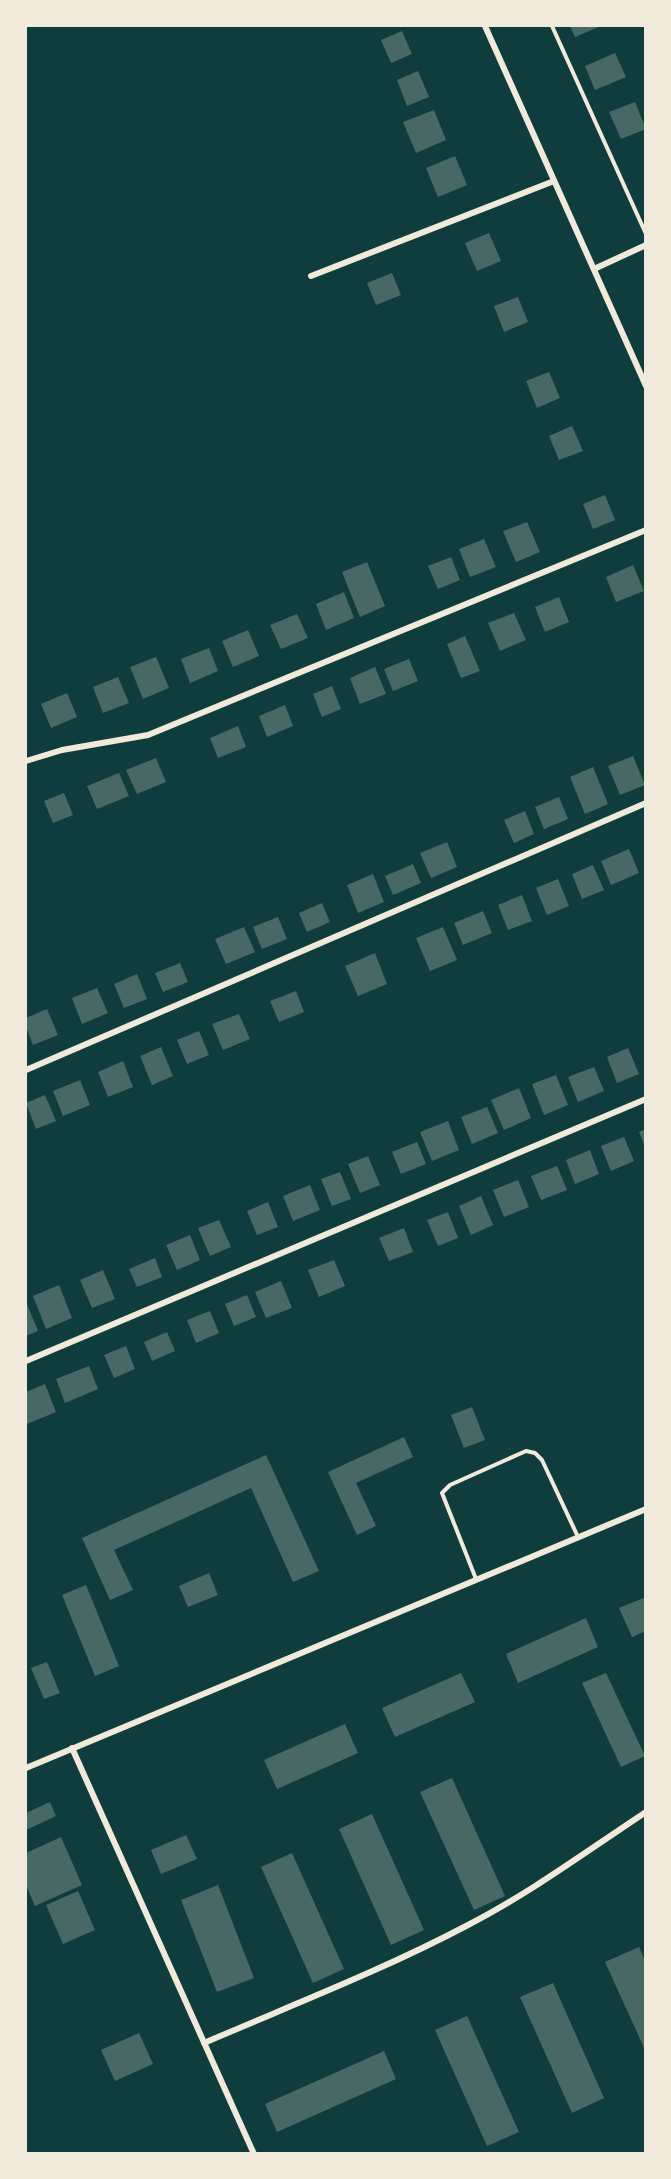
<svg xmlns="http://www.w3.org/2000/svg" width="671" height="2179" font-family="Roboto,sans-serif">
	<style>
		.building { fill: #486865 }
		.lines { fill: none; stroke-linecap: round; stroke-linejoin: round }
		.service { stroke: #f1e9da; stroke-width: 4 }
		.minor { stroke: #f1e9da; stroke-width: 6 }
	</style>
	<rect width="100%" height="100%" fill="#0f3d3e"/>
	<g class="building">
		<path d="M570,26H601L575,37Z"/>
		<path d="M402,31L412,54L391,63L381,40Z"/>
		<path d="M615,53L626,77L595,90L585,66Z"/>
		<path d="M418,71L429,97L407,106L397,80Z"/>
		<path d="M635,102L646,129L621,139L609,112Z"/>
		<path d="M434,110L446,140L416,153L403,122Z"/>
		<path d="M455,156L467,185L438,197L426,168Z"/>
		<path d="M489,233L501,261L477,271L465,243Z"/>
		<path d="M392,273L401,295L376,305L367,283Z"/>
		<path d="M518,297L528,322L504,332L494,306Z"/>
		<path d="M549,372L560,398L537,408L526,381Z"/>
		<path d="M572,426L583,451L559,460L549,436Z"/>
		<path d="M605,495L615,520L593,529L583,504Z"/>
		<path d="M527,522L540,552L516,562L503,531Z"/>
		<path d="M484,539L496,567L470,577L459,549Z"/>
		<path d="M451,557L460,580L438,589L428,566Z"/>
		<path d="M367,562L385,606L360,617L342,572Z"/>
		<path d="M633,565L644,591L616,602L606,577Z"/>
		<path d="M344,592L354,618L326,630L316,604Z"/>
		<path d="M559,597L569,622L545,632L535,607Z"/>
		<path d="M514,613L526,640L500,651L488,623Z"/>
		<path d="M297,614L308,638L281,649L270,625Z"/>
		<path d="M248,630L259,656L233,667L222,641Z"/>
		<path d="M465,636L480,671L461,678L447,644Z"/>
		<path d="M209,648L218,671L190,683L181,659Z"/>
		<path d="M156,657L169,688L143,699L130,667Z"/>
		<path d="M409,659L418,681L393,691L384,669Z"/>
		<path d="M375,667L386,694L360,704L350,678Z"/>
		<path d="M118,677L129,703L103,713L93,687Z"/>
		<path d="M332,686L341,709L322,717L313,694Z"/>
		<path d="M67,693L77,717L51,728L41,704Z"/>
		<path d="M285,705L293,726L267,737L259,716Z"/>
		<path d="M238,726L246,747L218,758L210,738Z"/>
		<path d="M633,756L645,785L620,795L608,766Z"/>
		<path d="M156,758L166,782L137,794L126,770Z"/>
		<path d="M593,767L608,804L585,814L570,777Z"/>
		<path d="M119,773L129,796L97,809L87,786Z"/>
		<path d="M64,793L73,815L53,823L44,801Z"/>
		<path d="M559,797L568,819L544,829L535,807Z"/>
		<path d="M525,811L534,834L514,843L504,820Z"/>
		<path d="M447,842L457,867L431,878L420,853Z"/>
		<path d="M629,849L639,873L611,885L601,861Z"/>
		<path d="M413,864L421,883L393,895L385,876Z"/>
		<path d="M593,865L604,890L582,899L572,874Z"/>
		<path d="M373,874L384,902L358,913L347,885Z"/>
		<path d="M558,879L569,906L547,915L536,888Z"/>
		<path d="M522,895L532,921L508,930L498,905Z"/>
		<path d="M322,903L330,922L307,932L299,913Z"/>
		<path d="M483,911L492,933L463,945L454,923Z"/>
		<path d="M278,917L287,939L262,949L253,927Z"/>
		<path d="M244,927L255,952L226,964L215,939Z"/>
		<path d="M443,927L457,960L430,971L416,938Z"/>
		<path d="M375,953L387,984L358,996L345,966Z"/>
		<path d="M180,963L188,982L163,992L155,973Z"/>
		<path d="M137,974L147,999L124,1008L114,984Z"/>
		<path d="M97,988L108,1013L82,1024L72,998Z"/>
		<path d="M296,991L304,1012L279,1022L270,1001Z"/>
		<path d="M47,1009L58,1035L33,1045L26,1027V1018Z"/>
		<path d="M239,1014L250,1039L223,1050L212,1024Z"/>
		<path d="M199,1031L209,1055L187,1064L177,1040Z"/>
		<path d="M161,1047L173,1076L152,1085L140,1056Z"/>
		<path d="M628,1048L639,1074L617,1083L607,1057Z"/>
		<path d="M123,1061L133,1087L108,1097L98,1072Z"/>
		<path d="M594,1067L604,1091L578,1102L568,1077Z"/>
		<path d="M556,1075L568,1105L544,1115L532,1084Z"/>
		<path d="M80,1080L90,1105L63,1116L53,1091Z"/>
		<path d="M519,1088L531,1118L504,1130L491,1100Z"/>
		<path d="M45,1095L56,1121L36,1129L26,1103Z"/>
		<path d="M487,1107L498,1133L472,1144L461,1117Z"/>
		<path d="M448,1121L459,1150L432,1161L420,1132Z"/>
		<path d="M646,1129V1147H645L639,1132Z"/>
		<path d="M624,1137L634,1161L611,1171L601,1146Z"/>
		<path d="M417,1142L426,1164L401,1174L392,1152Z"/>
		<path d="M590,1150L599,1174L575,1184L566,1160Z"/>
		<path d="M368,1156L380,1185L360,1193L348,1164Z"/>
		<path d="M557,1166L567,1190L541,1200L531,1176Z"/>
		<path d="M340,1172L351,1199L332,1206L321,1179Z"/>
		<path d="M518,1180L529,1207L504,1217L493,1190Z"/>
		<path d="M310,1185L320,1210L293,1221L283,1196Z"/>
		<path d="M481,1196L493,1225L471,1235L459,1206Z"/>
		<path d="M268,1202L278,1227L257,1235L247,1211Z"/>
		<path d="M448,1212L458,1238L438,1246L427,1220Z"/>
		<path d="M219,1220L231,1247L210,1256L198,1228Z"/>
		<path d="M404,1228L413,1252L389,1261L379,1238Z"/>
		<path d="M190,1235L200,1260L177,1270L166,1245Z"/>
		<path d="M155,1258L162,1277L137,1287L129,1269Z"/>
		<path d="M334,1260L345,1286L319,1297L308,1270Z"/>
		<path d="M103,1270L115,1299L92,1308L80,1280Z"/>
		<path d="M281,1281L292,1308L266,1318L255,1292Z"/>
		<path d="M59,1285L72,1318L46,1329L33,1296Z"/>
		<path d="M247,1295L256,1317L234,1326L225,1304Z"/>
		<path d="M27,1304L38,1331L26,1336V1305Z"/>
		<path d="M210,1311L219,1333L196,1343L187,1320Z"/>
		<path d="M167,1332L175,1351L152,1361L144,1342Z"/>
		<path d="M126,1346L135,1369L114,1378L104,1355Z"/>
		<path d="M89,1366L98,1389L65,1403L56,1379Z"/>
		<path d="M45,1384L56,1412L27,1424L26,1392Z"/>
		<path d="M472,1407L485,1440L464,1448L451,1415Z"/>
		<path d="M404,1437L413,1457L356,1483L376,1526L357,1535L328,1472Z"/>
		<path d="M266,1455L319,1571L293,1582L251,1488L114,1550L133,1590L110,1600L82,1538Z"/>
		<path d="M209,1573L218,1595L188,1607L179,1586Z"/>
		<path d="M86,1585L119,1666L95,1676L62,1595Z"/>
		<path d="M646,1597V1631L632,1637L619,1608Z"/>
		<path d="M586,1618L598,1647L518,1683L506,1654Z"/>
		<path d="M47,1662L60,1693L44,1699L31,1668Z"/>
		<path d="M461,1673L475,1702L395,1737L382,1708Z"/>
		<path d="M606,1673L645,1756L621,1767L582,1683Z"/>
		<path d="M345,1724L358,1753L277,1789L264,1760Z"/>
		<path d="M452,1778L505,1896L474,1910L420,1792Z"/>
		<path d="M50,1802L56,1816L26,1830V1813Z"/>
		<path d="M372,1814L424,1930L391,1945L339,1829Z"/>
		<path d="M186,1835L197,1859L161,1874L151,1850Z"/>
		<path d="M61,1837L82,1885L35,1906L26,1885V1853Z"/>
		<path d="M292,1853L344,1969L313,1983L261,1867Z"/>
		<path d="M218,1885L254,1978L217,1992L181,1900Z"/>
		<path d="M78,1891L95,1930L63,1944L46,1905Z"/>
		<path d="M639,1947L646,1963V2052L605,1962Z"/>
		<path d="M553,1983L604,2098L572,2113L520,1997Z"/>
		<path d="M467,2016L519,2132L487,2146L435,2030Z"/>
		<path d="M139,2033L153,2064L115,2081L101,2050Z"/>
		<path d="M384,2051L396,2079L277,2132L265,2104Z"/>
	</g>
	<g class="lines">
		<g class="service">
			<path d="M552,26L646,234"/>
			<path d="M476,1579L442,1493L450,1485L526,1451L535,1453L542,1460L578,1537"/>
		</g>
		<g class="minor">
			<path d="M485,26L646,386"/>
			<path d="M594,269L646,245"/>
			<path d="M311,276L554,181"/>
			<path d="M26,761L62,750L148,735L646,530"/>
			<path d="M26,1070L646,803"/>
			<path d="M26,1361L646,1099"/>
			<path d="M72,1748L254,2154"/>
			<path d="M26,1768L646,1509"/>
			<path d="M204,2043C292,2005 383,1970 468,1925C530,1893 587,1851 646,1812"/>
		</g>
	</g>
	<rect width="671" height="2179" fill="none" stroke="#f1e9da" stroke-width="54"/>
</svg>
